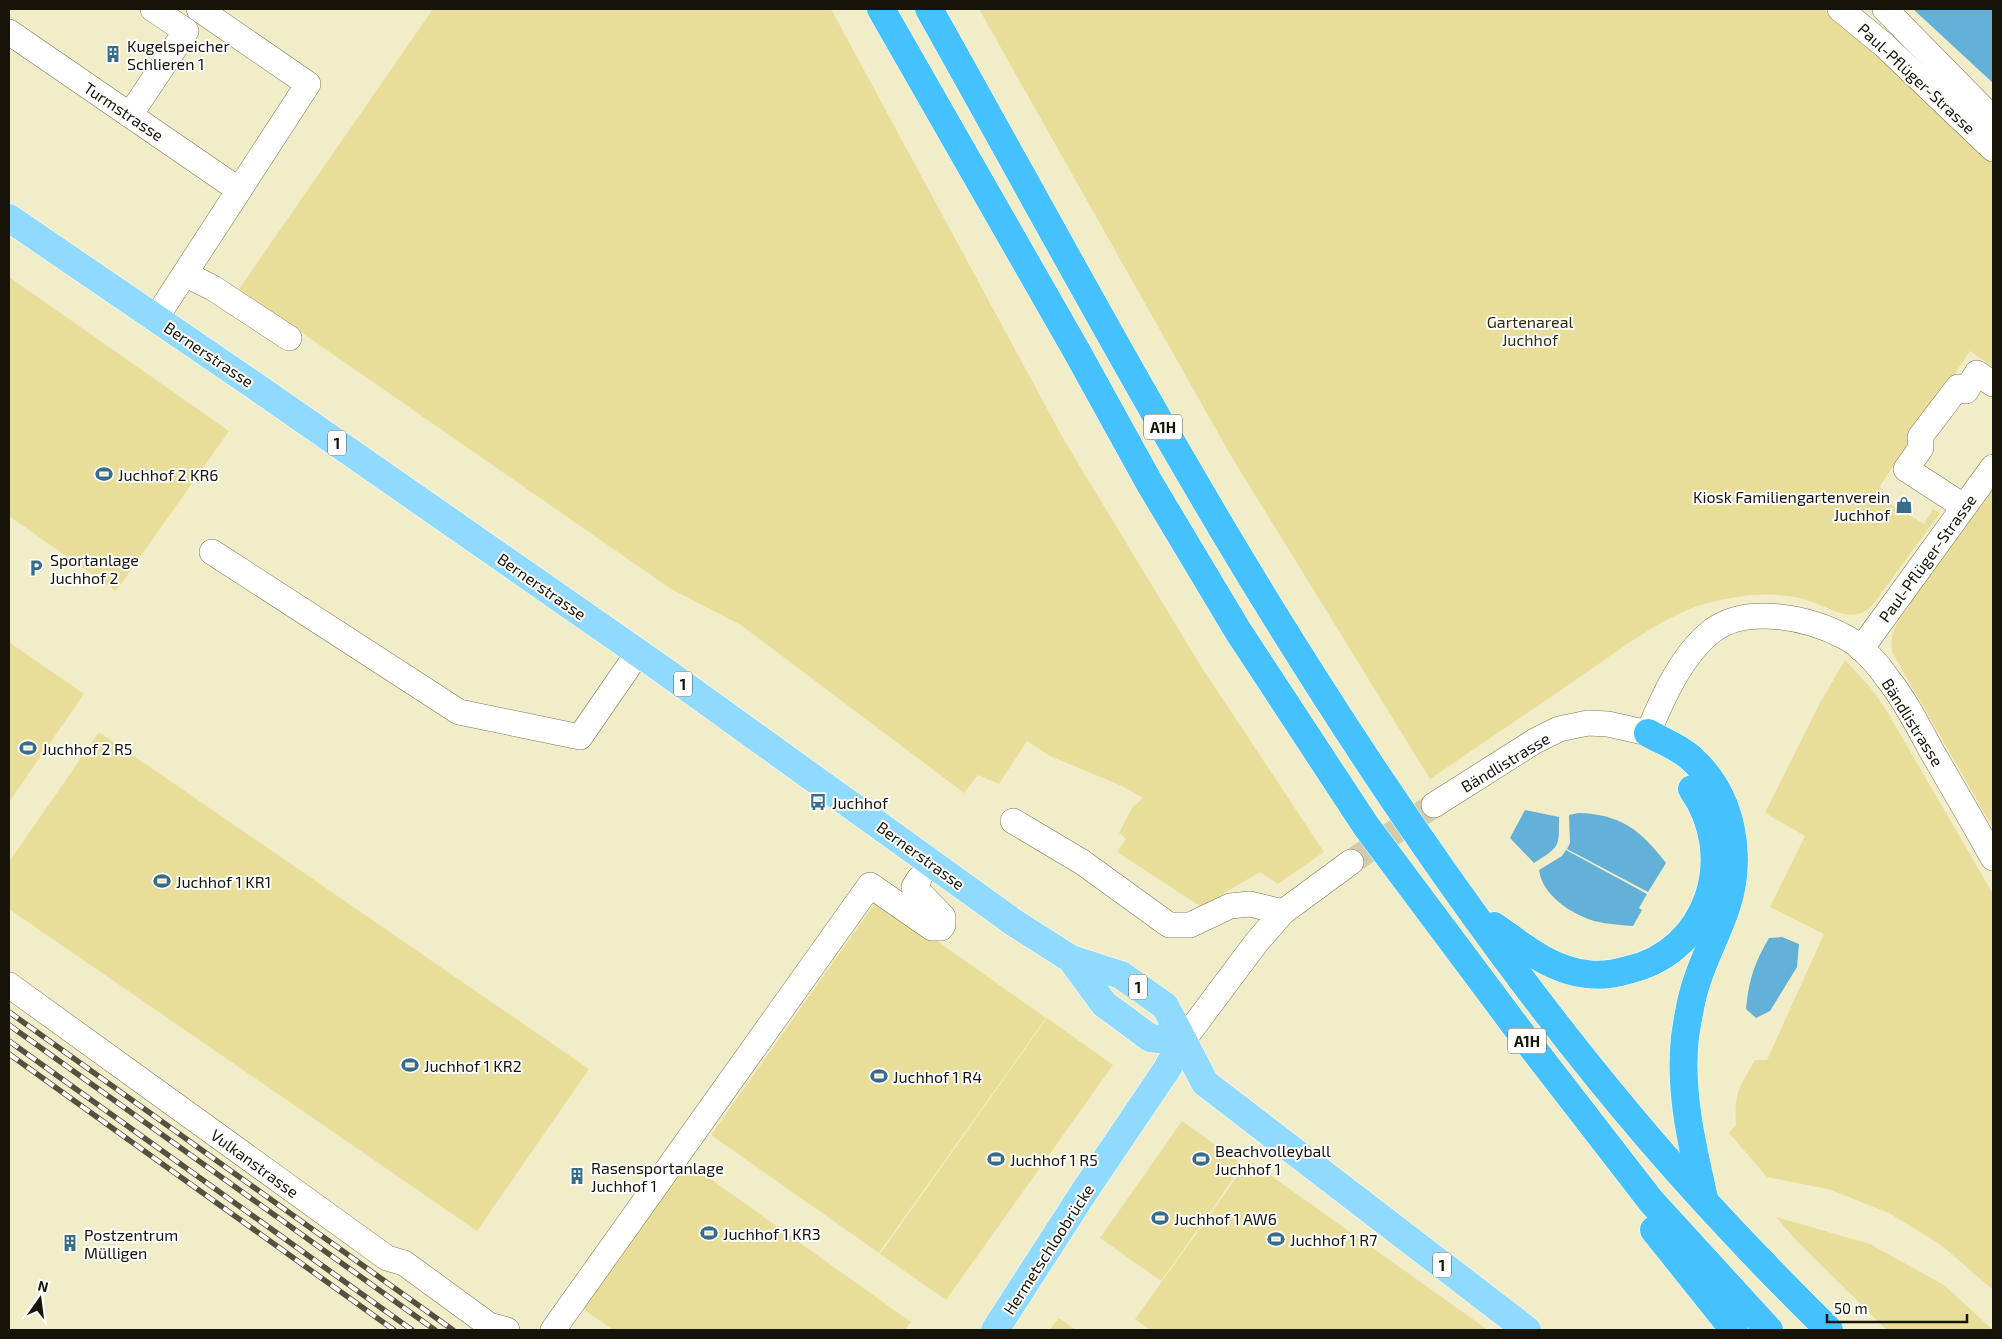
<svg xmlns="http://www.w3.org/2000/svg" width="2002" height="1339" font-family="'Exo 2',sans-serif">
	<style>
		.green { fill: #e9de99 }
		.water { fill: #63b0d9 }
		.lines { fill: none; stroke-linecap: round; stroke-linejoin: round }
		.minor-tunnel { stroke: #d1ccac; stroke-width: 25; stroke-dasharray: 25 12; stroke-linecap: butt }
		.minor-casing { stroke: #7b7655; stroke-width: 26 }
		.major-casing { stroke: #fff; stroke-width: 29 }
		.highway-casing { stroke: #fff; stroke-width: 29 }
		.minor { stroke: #fff; stroke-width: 25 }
		.major { stroke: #8fdafe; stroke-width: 28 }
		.highway { stroke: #45c2fe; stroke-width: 28 }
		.rail-casing { stroke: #54513e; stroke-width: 5.5 }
		.rail { stroke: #fff; stroke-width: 4; stroke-dasharray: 11; stroke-linecap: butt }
		.labels { text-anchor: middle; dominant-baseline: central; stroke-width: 4; stroke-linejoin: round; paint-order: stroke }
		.shield { fill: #fff; stroke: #5c5a52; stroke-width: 1 }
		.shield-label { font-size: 15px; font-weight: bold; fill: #161408 }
		.poi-label { font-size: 16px; fill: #161408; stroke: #fff; text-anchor: start }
		.street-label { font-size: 16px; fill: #161408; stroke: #fff }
		.park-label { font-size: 16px; fill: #322d0b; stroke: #fff }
	</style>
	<rect width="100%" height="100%" fill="#f2edc9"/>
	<g class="green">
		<path d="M433,9H831L1064,440L1202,668L1324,852L1278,884L1260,872L1221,895L1216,902L1203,908L1117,852L1126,839L1119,833L1132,808L1143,798L1122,786L1050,756L1027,741L999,784L978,775L964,793L741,625L671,589L239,289Z"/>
		<path d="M979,9H1823C1883,57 1940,109 1993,164V367L1970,351L1880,486L1887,502L1924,524L1933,509L1940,513L1872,606C1850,625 1832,608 1809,601C1802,598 1794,597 1787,596C1761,592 1737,596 1712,602C1668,612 1624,647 1587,672C1535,708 1483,743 1430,779L1231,456Z"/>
		<path d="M9,277L229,431L116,591L9,516Z"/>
		<path d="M1993,484V828L1892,652C1890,629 1897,623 1910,605L1906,601Z"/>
		<path d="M9,642L84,694L9,802Z"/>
		<path d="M1845,660L1870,687L1885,708L1993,894V1290L1941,1245L1889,1213L1828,1189L1767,1177L1729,1133L1736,1125C1734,1092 1739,1088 1755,1060H1767L1824,934L1770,907L1805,836L1765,813L1821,701Z"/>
		<path d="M99,732L589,1069L477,1231L9,909V862Z"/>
		<path d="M878,899L1046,1018L879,1253L711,1135Z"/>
		<path d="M1047,1018L1113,1065L946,1300L880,1254Z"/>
		<path d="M1182,1121L1242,1164L1220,1198L1161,1281L1100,1238Z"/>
		<path d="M684,1160L911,1322L905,1330H613L579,1306Z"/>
		<path d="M1249,1160L1488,1330H1150L1135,1319Z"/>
		<path d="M1776,1217L1870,1244L1944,1285L1993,1330H1887L1794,1238Z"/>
		<path d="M1059,1318L1076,1330H1049Z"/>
	</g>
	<g class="water">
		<path d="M1913,9H1993V83Z"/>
		<path d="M1525,810L1559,817C1559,848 1560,846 1534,863L1510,838Z"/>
		<path d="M1578,813C1620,814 1641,830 1666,863L1648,892L1567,849L1570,843L1569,815Z"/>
		<path d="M1566,850L1647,894L1639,908L1642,910L1633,926C1620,925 1607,924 1594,921C1571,914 1542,895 1539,870L1562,856Z"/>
		<path d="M1782,937L1799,944L1797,967L1770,1011L1756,1018L1746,1009C1749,979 1754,964 1769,938Z"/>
	</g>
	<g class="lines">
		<path class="minor-tunnel" d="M1351,862L1434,805"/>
		<g class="minor-casing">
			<g id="minor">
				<path d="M1840,9L1884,45L1993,149"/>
				<path d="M1885,9L1993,119"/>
				<path d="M9,32L239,190"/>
				<path d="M130,115L186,31L153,9"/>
				<path d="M185,274L213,288L289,338"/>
				<path d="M156,318L308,84L199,9"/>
				<path d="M1963,506L1906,469L1921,448L1920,437L1958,387L1966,391L1977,373L1993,384"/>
				<path d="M212,552L459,712L580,737L638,653"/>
				<path d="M1861,649L1993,467"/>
				<path d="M1434,805L1535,741L1559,729L1588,723L1608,724L1648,733C1662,699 1682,654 1712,631C1747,604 1809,618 1845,637C1861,645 1878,664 1888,679C1905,700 1918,726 1931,750C1952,786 1973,822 1993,858"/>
				<path d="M1013,821L1082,862L1169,925H1190L1230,906L1250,904L1283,912"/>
				<path d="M9,985L387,1258L404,1263L489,1325L507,1330"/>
				<path d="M1182,1042L1256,943L1283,912L1351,862"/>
				<path d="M553,1330L870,885L932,928H941L943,925V917L914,887L919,879"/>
			</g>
		</g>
		<g class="major-casing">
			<g id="major">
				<path d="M9,218L258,388L663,670L1013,922L1071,959L1121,975L1165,1006L1205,1083L1527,1330"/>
				<path d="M1071,959L1104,1004L1115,1012L1150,1038L1182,1042"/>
				<path d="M995,1330L1084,1192L1167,1069L1182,1042"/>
			</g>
		</g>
		<g class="highway-casing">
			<g id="highway">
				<path d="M881,9L1076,350L1150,484L1238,631L1366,826L1514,1024L1651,1201L1769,1330"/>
				<path d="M929,9C1042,210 1151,415 1272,611C1385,794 1512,979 1652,1142C1708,1207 1768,1270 1829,1330"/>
				<path d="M1648,733C1662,741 1679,747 1691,758C1733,796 1743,856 1726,908C1718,932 1706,954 1698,978C1691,997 1688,1017 1685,1037C1679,1091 1692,1145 1704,1198"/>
				<path d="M1494,926C1523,946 1550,970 1587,974C1601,976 1614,974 1628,970C1710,951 1739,856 1692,789"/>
				<path d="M1654,1230L1734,1330"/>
			</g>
		</g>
		<use href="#minor" class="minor"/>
		<use href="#major" class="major"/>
		<use href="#highway" class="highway"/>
		<g class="rail-casing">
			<g id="rail">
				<path d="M9,1012L453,1330"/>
				<path d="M9,1025L435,1330"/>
				<path d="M9,1041L412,1330"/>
				<path d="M9,1054L394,1330"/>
			</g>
		</g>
		<use href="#rail" class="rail"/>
	</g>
	<defs>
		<g id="building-bare" transform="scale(1.35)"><path d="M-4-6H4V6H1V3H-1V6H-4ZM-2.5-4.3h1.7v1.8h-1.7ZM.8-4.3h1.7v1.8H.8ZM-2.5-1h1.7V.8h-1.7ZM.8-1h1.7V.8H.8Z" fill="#386d89" stroke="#fff" stroke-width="2.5" paint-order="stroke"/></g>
		<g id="stadium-bare" transform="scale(1.35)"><path d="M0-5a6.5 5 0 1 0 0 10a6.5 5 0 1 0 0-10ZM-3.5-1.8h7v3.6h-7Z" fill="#386d89" stroke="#fff" stroke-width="2.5" paint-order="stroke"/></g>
		<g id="shop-bare" transform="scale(1.35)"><path d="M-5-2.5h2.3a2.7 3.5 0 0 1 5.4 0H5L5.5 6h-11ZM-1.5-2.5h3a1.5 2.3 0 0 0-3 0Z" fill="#386d89" stroke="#fff" stroke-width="2.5" paint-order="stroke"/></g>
		<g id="parking-bare" transform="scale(1.35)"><path d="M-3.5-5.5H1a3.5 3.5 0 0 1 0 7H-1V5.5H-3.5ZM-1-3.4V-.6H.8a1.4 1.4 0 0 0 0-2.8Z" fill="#386d89" stroke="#fff" stroke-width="2.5" paint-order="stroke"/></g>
		<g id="bus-bare" transform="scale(1.35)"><path d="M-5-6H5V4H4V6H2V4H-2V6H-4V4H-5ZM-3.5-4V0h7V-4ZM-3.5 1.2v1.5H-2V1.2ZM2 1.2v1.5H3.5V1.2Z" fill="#386d89" stroke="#fff" stroke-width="2.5" paint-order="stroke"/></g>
	</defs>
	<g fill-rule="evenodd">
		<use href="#building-bare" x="113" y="54"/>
		<use href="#stadium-bare" x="104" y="474"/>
		<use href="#shop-bare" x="1904" y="505"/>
		<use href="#parking-bare" x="36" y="568"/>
		<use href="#stadium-bare" x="28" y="748"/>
		<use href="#bus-bare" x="818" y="802"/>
		<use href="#stadium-bare" x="162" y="881"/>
		<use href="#stadium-bare" x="410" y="1065"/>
		<use href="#stadium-bare" x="879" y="1076"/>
		<use href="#stadium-bare" x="996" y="1159"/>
		<use href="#stadium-bare" x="1201" y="1159"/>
		<use href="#building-bare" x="577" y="1176"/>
		<use href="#stadium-bare" x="1160" y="1218"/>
		<use href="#stadium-bare" x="709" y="1233"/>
		<use href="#stadium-bare" x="1276" y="1239"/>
		<use href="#building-bare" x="70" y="1243"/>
	</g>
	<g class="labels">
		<g class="shield">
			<rect x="1144" y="414.5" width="38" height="25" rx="4"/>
			<rect x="328" y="430.5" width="18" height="25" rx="4"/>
			<rect x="674" y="671.5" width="18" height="25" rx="4"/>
			<rect x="1129" y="974.5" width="18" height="25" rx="4"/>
			<rect x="1508" y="1028.5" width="38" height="25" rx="4"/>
			<rect x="1433" y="1252.5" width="18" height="25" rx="4"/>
		</g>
		<g class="shield-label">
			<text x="1163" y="427">A1H</text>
			<text x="337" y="443">1</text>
			<text x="683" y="684">1</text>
			<text x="1138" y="987">1</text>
			<text x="1527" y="1041">A1H</text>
			<text x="1442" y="1265">1</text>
		</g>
		<g class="poi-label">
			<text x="127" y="45">Kugelspeicher<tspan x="127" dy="18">Schlieren 1</tspan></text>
			<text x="118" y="474">Juchhof 2 KR6</text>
			<text x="1890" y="496" text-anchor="end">Kiosk Familiengartenverein<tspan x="1890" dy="18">Juchhof</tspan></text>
			<text x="50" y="559">Sportanlage<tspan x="50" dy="18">Juchhof 2</tspan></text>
			<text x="42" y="748">Juchhof 2 R5</text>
			<text x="832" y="802">Juchhof</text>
			<text x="176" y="881">Juchhof 1 KR1</text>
			<text x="424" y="1065">Juchhof 1 KR2</text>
			<text x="893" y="1076">Juchhof 1 R4</text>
			<text x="1215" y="1150">Beachvolleyball<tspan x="1215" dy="18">Juchhof 1</tspan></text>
			<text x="1010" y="1159">Juchhof 1 R5</text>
			<text x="591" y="1167">Rasensportanlage<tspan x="591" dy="18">Juchhof 1</tspan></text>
			<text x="1174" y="1218">Juchhof 1 AW6</text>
			<text x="723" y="1233">Juchhof 1 KR3</text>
			<text x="84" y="1234">Postzentrum<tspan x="84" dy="18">Mülligen</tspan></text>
			<text x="1290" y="1239">Juchhof 1 R7</text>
		</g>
		<g class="street-label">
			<text transform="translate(1917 78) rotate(43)">Paul-Pflüger-Strasse</text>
			<text transform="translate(124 111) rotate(34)">Turmstrasse</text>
			<text transform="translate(209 354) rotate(34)">Bernerstrasse</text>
			<text transform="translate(1927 558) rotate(-54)">Paul-Pflüger-Strasse</text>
			<text transform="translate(542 586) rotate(35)">Bernerstrasse</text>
			<text transform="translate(1913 722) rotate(58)">Bändlistrasse</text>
			<text transform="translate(1505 762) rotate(-31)">Bändlistrasse</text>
			<text transform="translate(921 855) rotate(36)">Bernerstrasse</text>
			<text transform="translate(255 1163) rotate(36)">Vulkanstrasse</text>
			<text transform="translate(1048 1249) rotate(-57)">Hermetschloobrücke</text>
		</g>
		<g class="park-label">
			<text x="1530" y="321">Gartenareal<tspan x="1530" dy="18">Juchhof</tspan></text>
		</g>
	</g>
	<rect width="2002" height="1339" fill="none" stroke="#161408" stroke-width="20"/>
	<g transform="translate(40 1299) rotate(14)" stroke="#ffffff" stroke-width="4" paint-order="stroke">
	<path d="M0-4L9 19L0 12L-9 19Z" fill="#161408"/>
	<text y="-8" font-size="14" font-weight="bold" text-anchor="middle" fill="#161408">N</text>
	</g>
	<path d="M1827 1314v8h140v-8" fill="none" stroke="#161408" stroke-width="2.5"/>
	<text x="1834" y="1314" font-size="15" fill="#161408" stroke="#ffffff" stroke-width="4" paint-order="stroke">50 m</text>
</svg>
